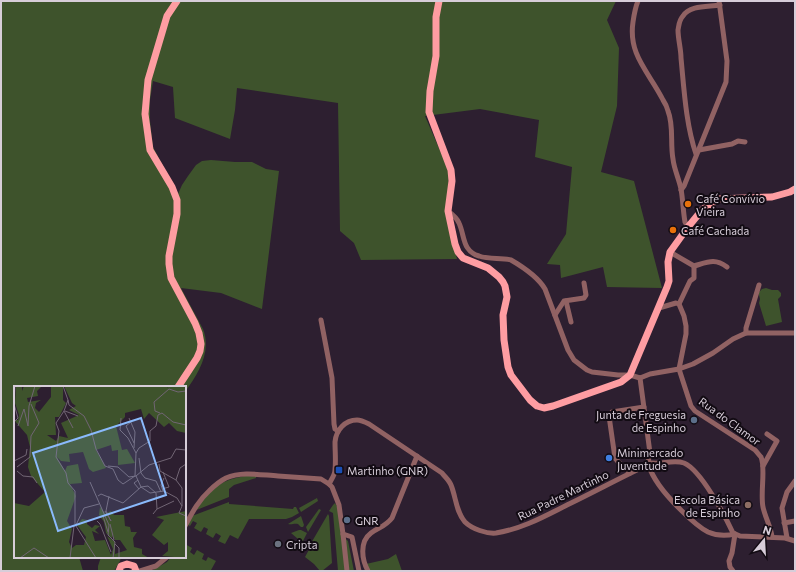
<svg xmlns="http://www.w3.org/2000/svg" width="796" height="572" font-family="Commissioner,sans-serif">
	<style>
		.green { fill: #3e532c }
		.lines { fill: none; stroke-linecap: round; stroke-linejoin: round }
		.minor { stroke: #916263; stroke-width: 5 }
		.major { stroke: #fe9da2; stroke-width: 7 }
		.food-dot { fill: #e8710a; stroke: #120b13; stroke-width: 1.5 }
		.service-dot { fill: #5c6f8a; stroke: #120b13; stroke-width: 1.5 }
		.shop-dot { fill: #3f7fe0; stroke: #120b13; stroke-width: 1.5 }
		.transit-dot { fill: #1a4fb4; stroke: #120b13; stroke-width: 1.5 }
		.education-dot { fill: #8d6e63; stroke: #120b13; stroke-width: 1.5 }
		.worship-dot { fill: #6b7280; stroke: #120b13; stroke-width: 1.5 }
		.labels { text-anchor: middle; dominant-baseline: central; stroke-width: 4; stroke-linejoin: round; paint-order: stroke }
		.poi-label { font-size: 11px; fill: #d7cdd9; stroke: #120b13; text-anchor: start }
		.street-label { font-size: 11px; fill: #d7cdd9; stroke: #120b13 }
		.inset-road { fill: none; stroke: #716574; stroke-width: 1 }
		.view { fill: #8abafc; fill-opacity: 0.15; stroke: #8abafc; stroke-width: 2 }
		.inset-edge { fill: none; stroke: #d7cdd9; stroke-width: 2 }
	</style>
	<rect width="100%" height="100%" fill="#2d1f30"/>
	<g class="green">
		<path d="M1,1H616L607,20L619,48L617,106L601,172L634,181L662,288L607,287L603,267L561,278L560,265L547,264L566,234L572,167L535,157L539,120L480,109L425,116L448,169L449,175L447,217L457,259L361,260L354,243L340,231L338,103L237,88L235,110L230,139L175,118L173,87L153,81L150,100V121L153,147L178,194L182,185L188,176L196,165L202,161L211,160L235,162H252L266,169L279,171L262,309L221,293L181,288L203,329C212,352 198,374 185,392V387H15V557H79L83,571H1Z"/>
		<path d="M766,288L772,290H778L781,293V296L778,299L782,322L766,326L759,303L760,299L759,295V292L762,289Z"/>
		<path d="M245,476H256V478L234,485L229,489V497L194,511C204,499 214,485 229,480C234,478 240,477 245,476Z"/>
		<path d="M317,498L318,501L301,512L299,508Z"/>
		<path d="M229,502V504L293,509L294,507H296L299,513L292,517L286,519H249L238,539L230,535L225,544L218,541L221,536L216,533L213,538L206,534L208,529L204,527L201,532L194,528L197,523L193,521L190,526L188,525L192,516Z"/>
		<path d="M335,503L338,508L341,535L348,541L354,571H338L333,513L329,511L333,505Z"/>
		<path d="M319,509L321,510L308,532L306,527Z"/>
		<path d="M328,514L329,516L332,563L322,571H320L314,564L305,557L311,546L310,545Z"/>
		<path d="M301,516L304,525L303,527H301L298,524C294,523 292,525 288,524Z"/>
		<path d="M299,530H301L307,533L303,541L299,538L298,539L291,533Z"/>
		<path d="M185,544L192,548L190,552L194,555L197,550L204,554L202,559L206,561L208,557L216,561L211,570L214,571H151L167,562L171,557H185Z"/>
		<path d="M396,554L402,571H370L366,564L388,559Z"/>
		<path d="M101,557H121L120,561L114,571H98V566Z"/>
	</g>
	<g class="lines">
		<g class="minor">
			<path d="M638,1C635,8 634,15 633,22C628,55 649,72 663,100C665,103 667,107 668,111C674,126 670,143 673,159C674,169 679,179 681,189C683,200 683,211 685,222L688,227"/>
			<path d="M699,150L732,144L738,141L745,142"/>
			<path d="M696,154C686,125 684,89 681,58C681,49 678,39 678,30C679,25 679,20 683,16C690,5 708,7 720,5"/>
			<path d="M681,190L684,186L726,82L727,61L719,1"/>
			<path d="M448,211C452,214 457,218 459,223C465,236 462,251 479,256C490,260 501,257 511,260C523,267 538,277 545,289L568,350L574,360L587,370L592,372L618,375H630L640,378"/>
			<path d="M670,252L694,266C708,262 715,258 727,267"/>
			<path d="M694,266V278L690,281L679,304L684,316L686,326V334L679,369L691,406L695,411L755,450C757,452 759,455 761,457C766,468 760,493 763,507C765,517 771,527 772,537"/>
			<path d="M566,301L571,322"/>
			<path d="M659,308L676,303L679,304"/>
			<path d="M555,315L564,301L584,298L586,295L584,283"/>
			<path d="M321,320L332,378L334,424L335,429L338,431"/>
			<path d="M746,333V328L759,285"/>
			<path d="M640,378L650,374L679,369L693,364L713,353L733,339L746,333H795"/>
			<path d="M647,462C659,466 672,459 684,463C701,470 725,516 733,533L740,536L785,538L795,541"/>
			<path d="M647,462C650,470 654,478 659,485C668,498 694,525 708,532C717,536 726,536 735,534"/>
			<path d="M763,466L777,441L767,434"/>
			<path d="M630,473L621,465L615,458L609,416L612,412L644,407"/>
			<path d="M329,484C331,480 335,475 335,470C336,461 335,451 335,442C336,430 345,420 357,420C361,420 365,422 369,424L442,473C445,477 449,480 451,485C456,497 456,512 465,522C472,529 487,534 496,533C522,529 545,516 567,505C592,493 616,480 641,468L648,462L650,453L640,378"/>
			<path d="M784,523L795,521"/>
			<path d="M185,526C192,513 198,501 209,491C214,486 220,481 226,478C242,471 261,475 278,476C292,477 307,478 321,479L329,484L332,487L339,505L343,534L347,571"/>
			<path d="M343,534L352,537L359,571"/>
			<path d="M787,538L782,508L787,492L795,481"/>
			<path d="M140,571L156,566L167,557"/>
			<path d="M368,571C362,560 359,542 371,533C379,527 385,527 392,518L417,456"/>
			<path d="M733,571L730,567L729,561L732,553L735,534"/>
		</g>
		<g class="major">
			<path d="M177,1L167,16L148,80L145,114L150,150L172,187L177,200V214L169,256V264L171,278L195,323L199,333L201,344L200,351L197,358L178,387"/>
			<path d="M439,1L436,17V56L430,91L429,112L451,170L452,181L448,211L455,244L458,252L463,258L488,268L499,277L503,282L505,286L507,297L503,315L504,340L508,367L511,375L530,400L537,406L544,408L553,406L621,382L630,375L667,287L669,281L668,262L670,252L688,227L702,210L718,199L772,197L790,192L795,189"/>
			<path d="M119,571L121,566L127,564L134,566L136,571"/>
		</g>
	</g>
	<g class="food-dot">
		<circle cx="688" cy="204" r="4"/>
		<circle cx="673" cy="230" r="4"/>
	</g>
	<g class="service-dot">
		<circle cx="694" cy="420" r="4"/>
		<circle cx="347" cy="520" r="4"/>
	</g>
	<circle class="shop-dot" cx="609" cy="458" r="4"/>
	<rect class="transit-dot" x="335" y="466" width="8" height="8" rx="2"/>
	<circle class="education-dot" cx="748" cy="505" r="4"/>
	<circle class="worship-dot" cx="278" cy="544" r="4"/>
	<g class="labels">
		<g class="poi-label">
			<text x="696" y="198">Café Convívio<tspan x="696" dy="13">Vieira</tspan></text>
			<text x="681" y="230">Café Cachada</text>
			<text x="686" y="414" text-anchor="end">Junta de Freguesia<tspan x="686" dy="13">de Espinho</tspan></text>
			<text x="617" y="452">Minimercado<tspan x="617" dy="13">Juventude</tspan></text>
			<text x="347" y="470">Martinho (GNR)</text>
			<text x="740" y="499" text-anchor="end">Escola Básica<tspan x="740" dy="13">de Espinho</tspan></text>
			<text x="355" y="520">GNR</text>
			<text x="286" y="544">Cripta</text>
		</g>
		<g class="street-label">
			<text transform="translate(730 421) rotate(36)">Rua do Clamor</text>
			<text transform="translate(563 495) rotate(-26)">Rua Padre Martinho</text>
		</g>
	</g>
	<g transform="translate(14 386)">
		<rect width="172" height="172" fill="#2d1f30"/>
		<path d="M2,0H8V5L10,0H28L23,5L24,10L13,12L14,16L27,14L22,17L21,22L25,26L37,11V1L49,0V14L52,17L45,31H41L42,49H33L42,55L45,50L54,52L47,37L65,29L55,24L62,20L58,17L50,0H153L154,2V0H172V47L163,45L155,37L150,41L135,27L130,33L127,23L111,27V31L102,40L108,64L113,63L121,77L104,79V64L98,65L97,59L82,64L92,82L79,86L75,83L69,66L55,68L56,76L47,75L43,71L51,85L53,80L64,78L68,97L56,98L62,110L53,135L58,143L55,156L58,162L62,159L61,157L62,159H70L72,151L63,139L68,133L73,134V138L78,142L81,139L86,140L81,144L85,148L78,145L81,155L91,154L97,169L99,163L93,150L101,156V168L113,164L106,154H101L99,149L98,152L92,147L90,136L85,129L86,121L98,135L93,127L97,125L100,129H110L111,140L116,141L117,146H123L119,152L120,161L128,163V168L135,172H0V117L15,120L31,106L17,90L14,81L16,61L13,49L0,34H4L5,29L1,17ZM172,125V172L148,170L154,165V156L150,159L138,149L150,134L142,131Z" fill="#3e532c"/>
		<path class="inset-road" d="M49,0L54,14L50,25L42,37L45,45L42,71L52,87L54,97L61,105V138M155,3L164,6L172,5M54,14L55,19L70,30L77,44L82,63L91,80L99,83L104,94L109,98L121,90L122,67L125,62L136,55V45L142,40L144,29L148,27L159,36L172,39M50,25L59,42M51,25L64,30M146,27L141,25L140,16L155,3M107,32L106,44L114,52L122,67M115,32L121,46L120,62M0,36L4,32L0,18L1,0M117,36L112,40L120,57M4,40L10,23L14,40L15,20L21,0M125,72L127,87L131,92L142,95L147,106M0,75L12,69L13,63M145,78L146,85L162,94L168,102V120M94,80L104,81L115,91L122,90L135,79L157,72L162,63L172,64M3,81L16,71L17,50L25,37L17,18M3,85L9,90L19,91L23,97M124,94L120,97L125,103M162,94L166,82L172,78M76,96L95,139L94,149L101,156L99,172M127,101L136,107L150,105L163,112L168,120L165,127L172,130M127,101L134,100L142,107M148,103L155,101L149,86M149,105L147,99L150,92M84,110L87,108L109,117L127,101L122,90M143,123L160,115M91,125L97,135L92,125L95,110M139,128L143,123L142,107M89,130L94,146M83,135L86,138L97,166M96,138L100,154M62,139L70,122L85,118M62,140L82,172M101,158L105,162V172M6,172L20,162L35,172M56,172L60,140"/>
		<path class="view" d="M127,32L152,109L44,145L19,67Z"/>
		<rect width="172" height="172" class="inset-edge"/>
	</g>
	<rect width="796" height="572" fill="none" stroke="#d7cdd9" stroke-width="4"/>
	<g transform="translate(764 540) rotate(18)" stroke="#120b13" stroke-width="3" paint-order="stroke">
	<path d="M0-3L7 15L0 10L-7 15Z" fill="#d7cdd9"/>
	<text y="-6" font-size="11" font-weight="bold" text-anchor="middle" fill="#d7cdd9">N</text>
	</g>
</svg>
